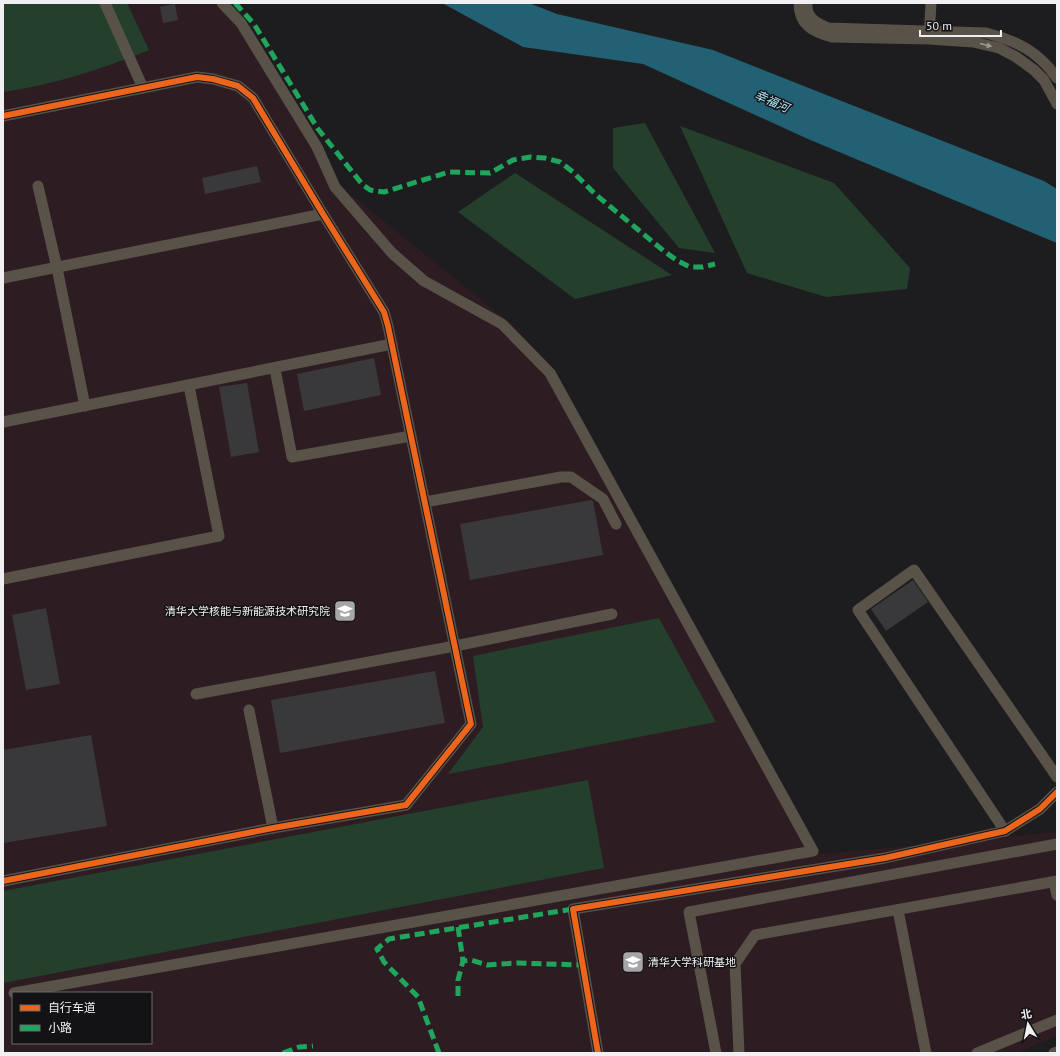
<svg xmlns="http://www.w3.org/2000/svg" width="1060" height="1056" font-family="'PT Sans','Noto Sans SC',sans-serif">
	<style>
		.education { fill: #2d1d22; fill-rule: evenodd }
		.green { fill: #24402d }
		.water { fill: #226173 }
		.building { fill: #39393b }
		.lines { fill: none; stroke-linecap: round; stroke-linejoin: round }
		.minor { stroke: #595248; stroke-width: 11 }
		.quiet { stroke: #20a55d; stroke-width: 5; stroke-dasharray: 10 5; stroke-linecap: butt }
		.cycleway-casing { stroke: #131316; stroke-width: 8 }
		.cycleway { stroke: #eb651d; stroke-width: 6 }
		.oneway { fill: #9d9995 }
		.labels { text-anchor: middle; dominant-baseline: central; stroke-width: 3; stroke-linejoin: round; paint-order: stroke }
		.poi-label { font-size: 11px; fill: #f0f0f3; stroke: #131316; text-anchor: end }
		.water-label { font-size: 12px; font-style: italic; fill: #b1e9fb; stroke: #131316 }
	</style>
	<rect width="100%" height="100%" fill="#1d1d1f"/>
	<path class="education" d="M3,3H230L249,24L319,141L339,185L514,326L552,368L821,854L1057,832V1036L1017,1053H3ZM13,993H151V1043H13Z"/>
	<g class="green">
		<path d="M3,3H127L149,50C103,69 52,85 3,92Z"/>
		<path d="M645,123L715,253L679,248L613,168V128Z"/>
		<path d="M680,126L834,183L910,268L907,289L826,297L747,273Z"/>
		<path d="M515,173L672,275L575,299L458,212Z"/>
		<path d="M659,618L716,722L448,774L483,727L473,656Z"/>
		<path d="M588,780L604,868L3,983V891Z"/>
	</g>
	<path class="water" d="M442,3H529L557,14L713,50L1044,181L1057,189V243L808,139L643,64L523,47Z"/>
	<g class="building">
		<path d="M175,4L178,20L163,23L160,7Z"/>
		<path d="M257,166L261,182L205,194L202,178Z"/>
		<path d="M374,358L381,395L304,411L297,374Z"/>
		<path d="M247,383L259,452L231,457L219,387Z"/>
		<path d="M591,500L593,501L603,555L470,580L460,524Z"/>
		<path d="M913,580L928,602L886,631L871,609Z"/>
		<path d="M46,608L60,684L26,690L12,615Z"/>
		<path d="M435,671L445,723L280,753L271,700Z"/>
		<path d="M91,735L107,826L3,843V750Z"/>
	</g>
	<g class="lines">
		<g class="minor">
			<path d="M105,3L143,88"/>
			<path d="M799,3C799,25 813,32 832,37L929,39L973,42L999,48L1016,57L1034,70L1044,80L1057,104"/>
			<path d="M807,3C806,18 816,23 828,28L986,33C1017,41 1038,51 1057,78"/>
			<path d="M929,38L931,3"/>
			<path d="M3,116L197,77L213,79L238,86L253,98L323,214L384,312L388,326L471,724L406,805L273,828L3,881"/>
			<path d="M38,186L57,268L85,406"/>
			<path d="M3,278L323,214"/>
			<path d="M275,369L292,457L411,436"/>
			<path d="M3,422L392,344"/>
			<path d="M425,502L561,477H571L603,499L616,524"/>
			<path d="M3,579L219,536L189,386"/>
			<path d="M196,694L455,646L612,614"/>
			<path d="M249,710L273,828"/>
			<path d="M1005,831L858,610L914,570L1057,777"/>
			<path d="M1054,882L1057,895"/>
			<path d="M898,910L926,1053"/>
			<path d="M14,993L813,851L550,373L502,324L424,281L392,253L335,187L317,147L241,23L222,3"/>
			<path d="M598,1053L573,909L885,858L1005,831L1040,809L1057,792"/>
			<path d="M716,1053L689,912L1057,844"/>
			<path d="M739,1053L735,964L755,935L1057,881"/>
			<path d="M977,1053L1057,1020"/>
			<path d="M1054,1053L1057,1052"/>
		</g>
		<g class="quiet">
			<path d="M235,3L254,24L318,129L362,184L370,190L384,192L449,172L490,173L513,160L531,157L545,158L560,162L573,172L595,194L665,252L678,261L690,267H703L715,264"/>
			<path d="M458,927L463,961"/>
			<path d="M458,996V980L463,961L471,960L487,965L517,963L583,965"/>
			<path d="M283,1053L299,1047L313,1046"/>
			<path d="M439,1053L418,997L384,962L377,949L389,939L573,909"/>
		</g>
		<g class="cycleway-casing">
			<g id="cycleway">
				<path d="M3,116L197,77L213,79L238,86L253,98L323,214L384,312L388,326L471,724L406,805L273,828L3,881"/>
				<path d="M598,1053L573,909L885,858L1005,831L1040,809L1057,792"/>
			</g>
		</g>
		<use href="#cycleway" class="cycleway"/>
	</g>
	<defs><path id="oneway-solid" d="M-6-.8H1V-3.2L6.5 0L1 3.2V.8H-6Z"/></defs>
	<use class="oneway" href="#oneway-solid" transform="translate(986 45) rotate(14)"/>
	<defs>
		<g id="university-square" transform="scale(1.15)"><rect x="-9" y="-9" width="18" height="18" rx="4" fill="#a6a6a9" stroke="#131316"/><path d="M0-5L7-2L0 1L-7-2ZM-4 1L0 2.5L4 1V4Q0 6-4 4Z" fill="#fff"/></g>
	</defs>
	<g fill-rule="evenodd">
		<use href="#university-square" x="345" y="611"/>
		<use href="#university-square" x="633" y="962"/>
	</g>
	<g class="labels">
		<g class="poi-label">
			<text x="330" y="611">清华大学核能与新能源技术研究院</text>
			<text x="648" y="962" text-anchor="start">清华大学科研基地</text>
		</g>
		<g class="water-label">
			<text transform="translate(772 101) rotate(24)">幸福河</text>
		</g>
	</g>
	<rect width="1060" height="1056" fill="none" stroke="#f0f0f3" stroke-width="8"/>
	<rect x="12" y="992" width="140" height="52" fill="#131316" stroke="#6b6b6e"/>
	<rect x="20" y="1005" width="20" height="6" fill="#eb651d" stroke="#6b6b6e"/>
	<text x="48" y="1012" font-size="12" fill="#f0f0f3">自行车道</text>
	<rect x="20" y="1025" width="20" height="6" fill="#20a55d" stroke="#6b6b6e"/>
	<text x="48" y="1032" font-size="12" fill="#f0f0f3">小路</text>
	<g transform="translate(1028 1024) rotate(350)" stroke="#131316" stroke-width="3" paint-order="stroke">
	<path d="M0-3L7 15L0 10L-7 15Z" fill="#f0f0f3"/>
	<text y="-6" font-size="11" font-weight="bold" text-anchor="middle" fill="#f0f0f3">北</text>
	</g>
	<path d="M920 30v6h81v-6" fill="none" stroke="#f0f0f3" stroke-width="2"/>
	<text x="926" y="30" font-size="12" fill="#f0f0f3" stroke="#131316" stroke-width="3" paint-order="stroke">50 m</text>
</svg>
